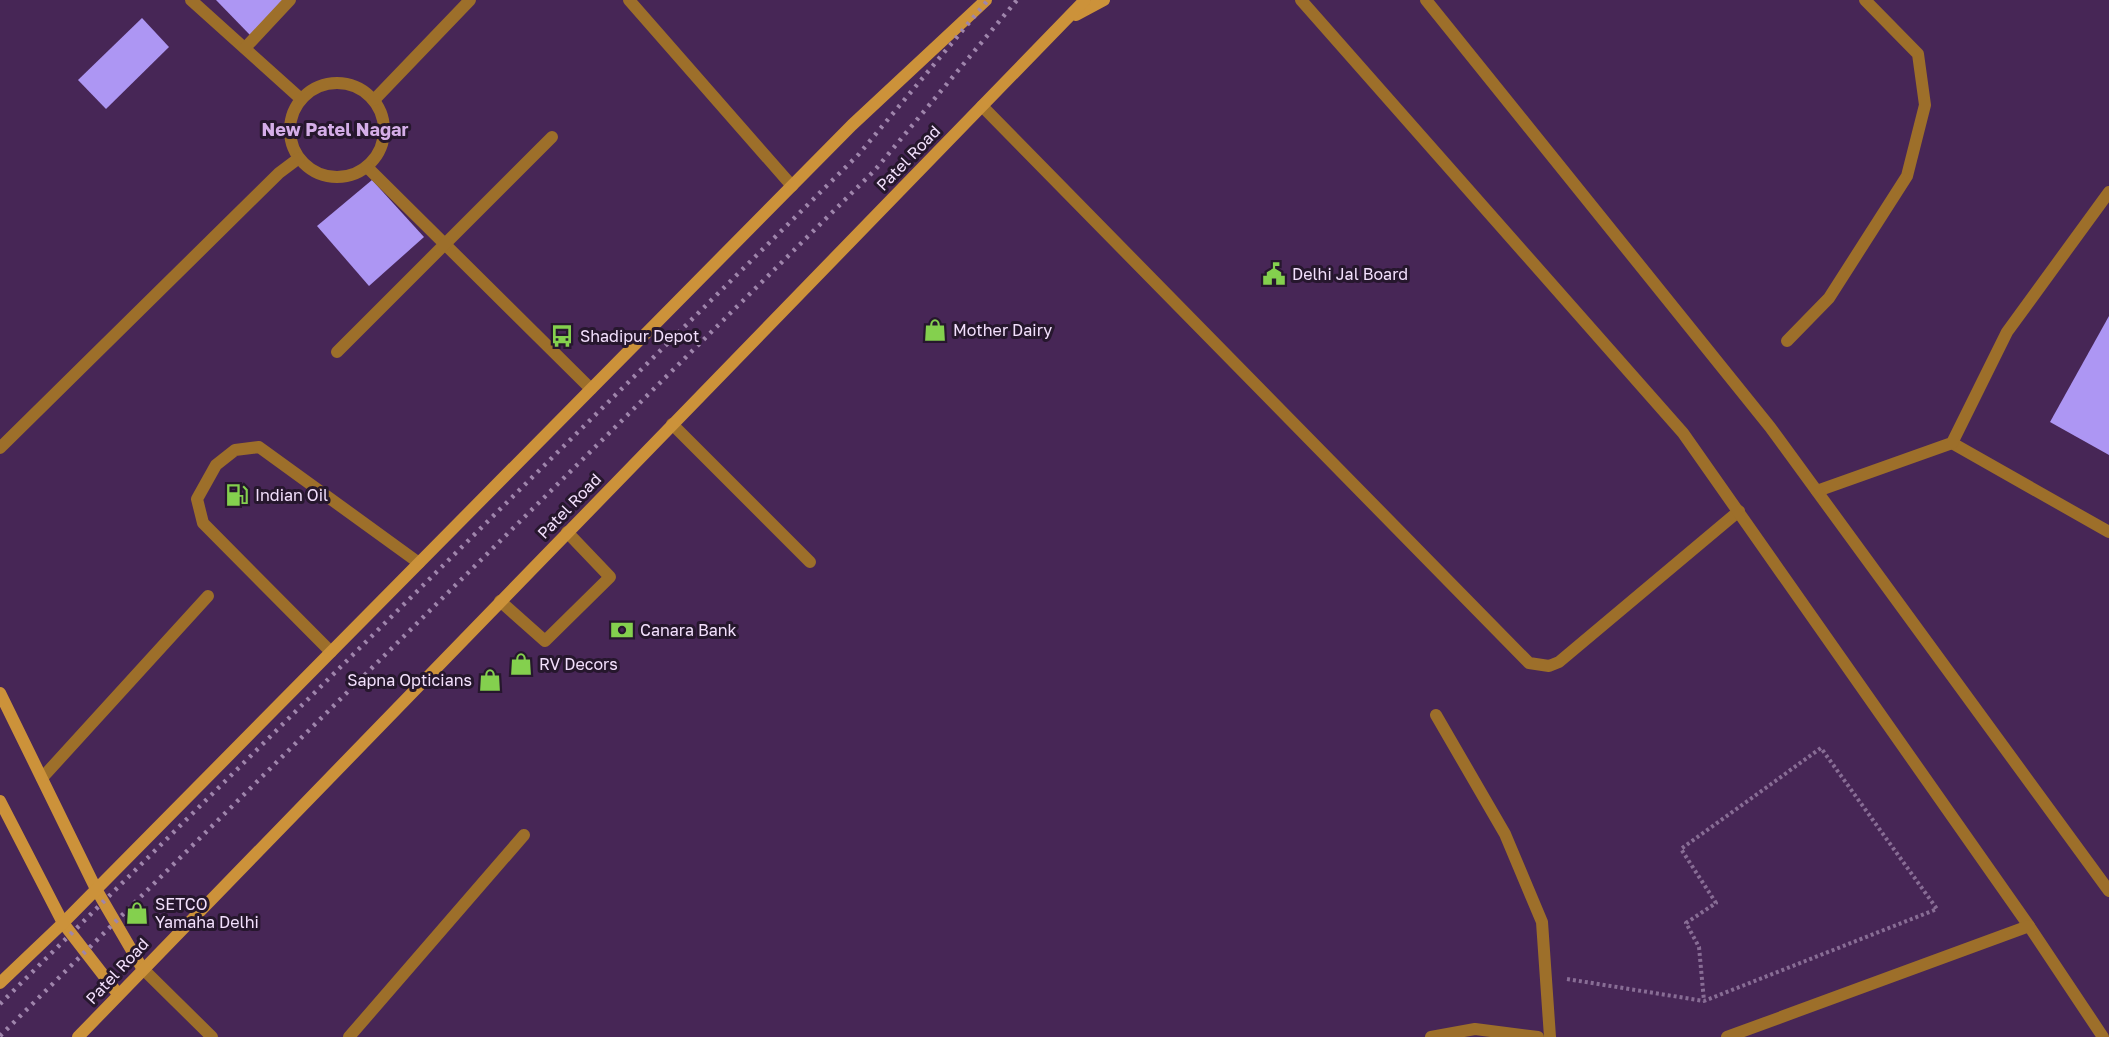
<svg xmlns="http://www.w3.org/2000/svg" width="2109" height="1037" font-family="'Golos Text',sans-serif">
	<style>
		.building { fill: #ad96f3 }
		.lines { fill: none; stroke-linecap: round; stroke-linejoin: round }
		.path { stroke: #886d95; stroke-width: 4; stroke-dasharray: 3 3; stroke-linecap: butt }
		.lane { stroke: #9d6f2a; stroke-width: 12 }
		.street { stroke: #9d6f2a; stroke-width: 12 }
		.secondary { stroke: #cc923a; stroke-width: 12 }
		.rail { stroke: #9f85ac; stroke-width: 4.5; stroke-dasharray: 3 6; stroke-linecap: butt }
		.labels { text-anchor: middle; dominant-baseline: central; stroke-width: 6; stroke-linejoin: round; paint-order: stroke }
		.street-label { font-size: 16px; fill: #f3e0fd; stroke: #26172d }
		.poi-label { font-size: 16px; fill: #f3e0fd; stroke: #26172d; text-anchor: start }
		.neighbourhood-label { font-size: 18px; font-weight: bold; fill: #d5aee8; stroke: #26172d }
	</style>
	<rect width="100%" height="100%" fill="#472656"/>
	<g class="building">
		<path d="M216,0H286L250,35Z"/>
		<path d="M142,18L169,47L106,109L78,80Z"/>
		<path d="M372,180L424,237L369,286L317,226Z"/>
		<path d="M2109,316V455L2050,422Z"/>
	</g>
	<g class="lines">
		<path class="path" d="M1567,979L1704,1001L1937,909L1821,748L1681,849L1716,903L1686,923L1699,947L1704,1001"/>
		<g class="lane">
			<path d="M982,106L1529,663L1549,666L1559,662L1739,511"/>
			<path d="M1787,341L1829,298L1907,176L1925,105L1918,54L1865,0"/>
			<path d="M672,424L810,562"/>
			<path d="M1952,443L2109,532"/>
			<path d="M1817,491L1952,443L2007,332L2109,192"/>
			<path d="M500,601L545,641L610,577L567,532"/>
			<path d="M331,652L203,523L197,499L216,465L235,450L259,447L419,563"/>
			<path d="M1436,715L1505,834L1542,922L1550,1037"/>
		</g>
		<g class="street">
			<path d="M191,0L301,99"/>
			<path d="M629,0L792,186"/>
			<path d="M1301,0L1683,433L2029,926L2103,1037"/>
			<path d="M1426,0L1770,427L2109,891"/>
			<path d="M245,48L290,0"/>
			<circle cx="337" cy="130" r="47"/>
			<path d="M374,100L470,0"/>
			<path d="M367,167L591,389"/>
			<path d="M337,352L552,137"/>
			<path d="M0,448L279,173L299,158"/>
			<path d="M42,778L208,596"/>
			<path d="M142,968L212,1037"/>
			<path d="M349,1037L524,835"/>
			<path d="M1431,1037L1475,1029L1538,1037"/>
			<path d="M1727,1037L2029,926"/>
		</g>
		<g class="secondary">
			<path d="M1076,15L1104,0"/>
			<path d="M0,693L96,889L142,968"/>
			<path d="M0,801L63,923L118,994"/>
			<path d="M0,983L63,923L852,125L986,0"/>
			<path d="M78,1037L1085,0"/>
		</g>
		<g class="rail">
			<path d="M0,1004L859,154L988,0"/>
			<path d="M0,1036L875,170L1017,0"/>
		</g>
	</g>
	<defs>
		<g id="civic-bare" transform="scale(1.8)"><path d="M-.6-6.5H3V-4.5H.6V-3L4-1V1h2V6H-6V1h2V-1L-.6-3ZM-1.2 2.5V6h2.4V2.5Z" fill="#84d04e" stroke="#26172d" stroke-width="2.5" paint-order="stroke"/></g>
		<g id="shop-bare" transform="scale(1.8)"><path d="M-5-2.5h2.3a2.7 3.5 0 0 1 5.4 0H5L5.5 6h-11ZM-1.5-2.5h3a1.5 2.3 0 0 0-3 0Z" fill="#84d04e" stroke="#26172d" stroke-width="2.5" paint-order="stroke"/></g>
		<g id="bus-bare" transform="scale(1.8)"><path d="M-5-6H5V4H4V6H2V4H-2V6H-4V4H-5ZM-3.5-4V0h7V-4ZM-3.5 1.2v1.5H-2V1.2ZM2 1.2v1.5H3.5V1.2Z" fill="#84d04e" stroke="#26172d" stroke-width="2.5" paint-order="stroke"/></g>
		<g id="fuel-bare" transform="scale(1.8)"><path d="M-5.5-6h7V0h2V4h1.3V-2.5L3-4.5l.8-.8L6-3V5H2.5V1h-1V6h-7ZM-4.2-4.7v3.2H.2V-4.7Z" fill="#84d04e" stroke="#26172d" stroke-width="2.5" paint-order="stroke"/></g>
		<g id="bank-bare" transform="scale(1.8)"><path d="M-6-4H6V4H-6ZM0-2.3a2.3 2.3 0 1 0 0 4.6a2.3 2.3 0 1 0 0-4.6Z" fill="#84d04e" stroke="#26172d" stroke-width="2.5" paint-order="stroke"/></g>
	</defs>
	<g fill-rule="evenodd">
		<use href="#civic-bare" x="1274" y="274"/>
		<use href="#shop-bare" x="935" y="330"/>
		<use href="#bus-bare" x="562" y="336"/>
		<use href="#fuel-bare" x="237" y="495"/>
		<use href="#bank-bare" x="622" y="630"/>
		<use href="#shop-bare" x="521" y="664"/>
		<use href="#shop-bare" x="490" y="680"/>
		<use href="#shop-bare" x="137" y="913"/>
	</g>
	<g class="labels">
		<g class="street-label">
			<text transform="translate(908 158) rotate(-46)">Patel Road</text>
			<text transform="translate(569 506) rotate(-46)">Patel Road</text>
			<text transform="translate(117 971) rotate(-47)">Patel Road</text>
		</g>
		<g class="poi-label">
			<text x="1292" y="274">Delhi Jal Board</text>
			<text x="953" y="330">Mother Dairy</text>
			<text x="580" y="336">Shadipur Depot</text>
			<text x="255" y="495">Indian Oil</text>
			<text x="640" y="630">Canara Bank</text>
			<text x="539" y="664">RV Decors</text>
			<text x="472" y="680" text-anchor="end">Sapna Opticians</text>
			<text x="155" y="904">SETCO<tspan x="155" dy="18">Yamaha Delhi</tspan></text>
		</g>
		<g class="neighbourhood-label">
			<text x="335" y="129">New Patel Nagar</text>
		</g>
	</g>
</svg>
